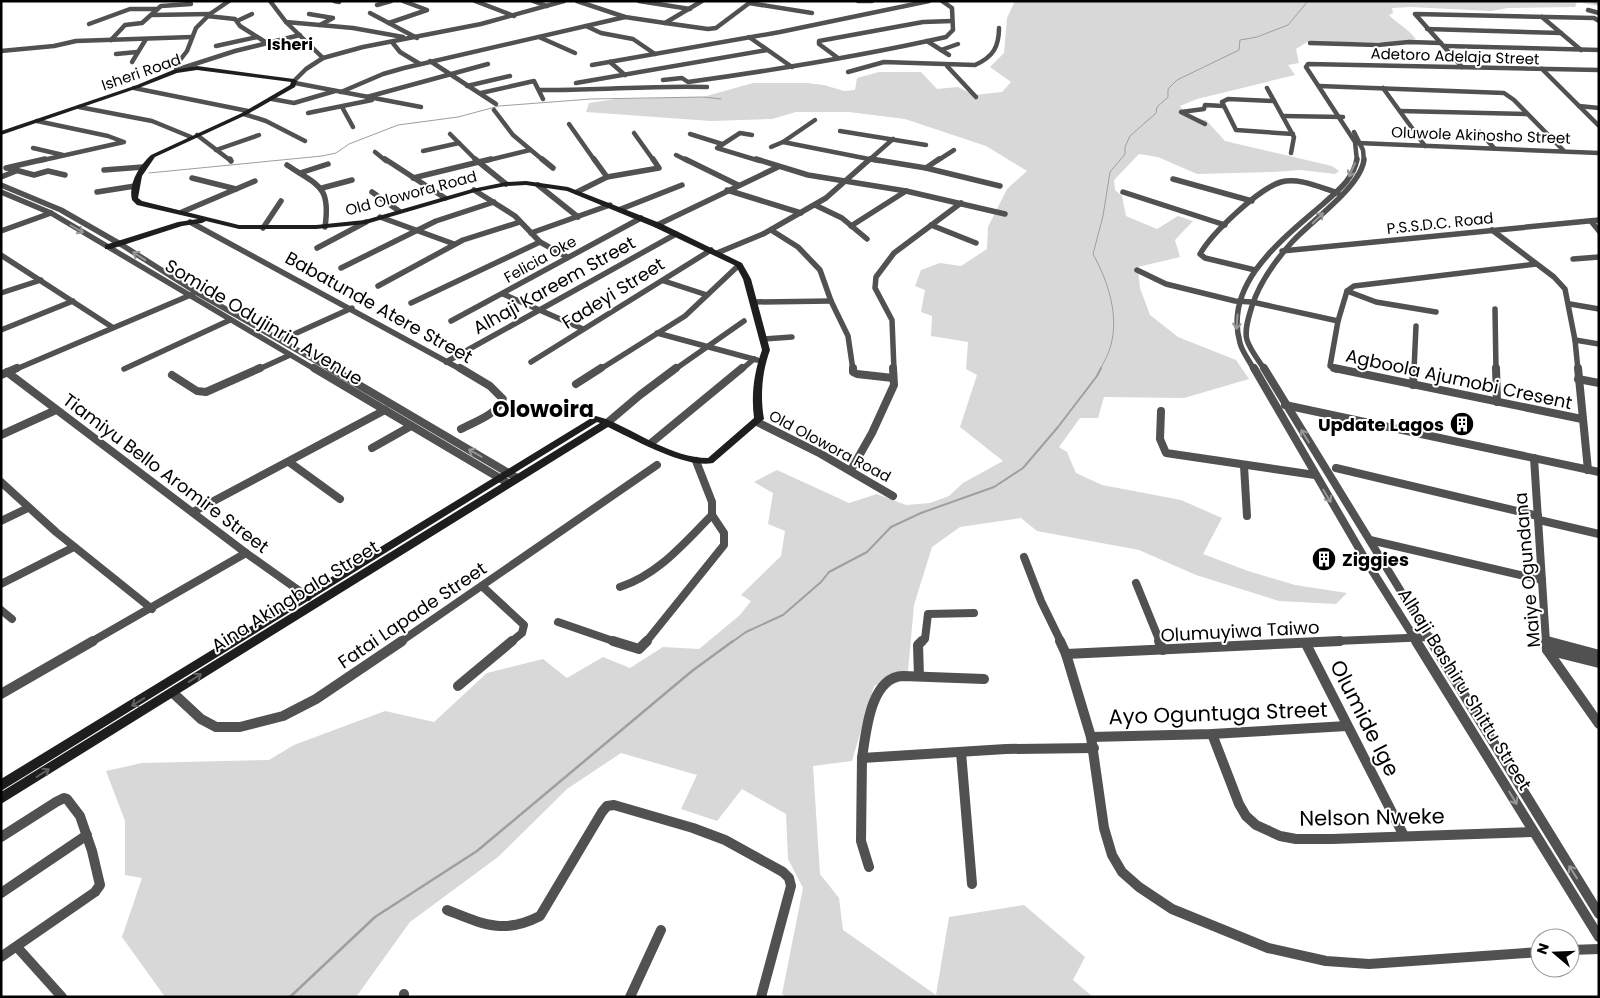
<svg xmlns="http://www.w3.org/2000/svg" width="1600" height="998" font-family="Poppins,sans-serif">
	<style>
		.green { fill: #d8d8d8 }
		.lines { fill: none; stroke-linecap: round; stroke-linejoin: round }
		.stream-far2 { stroke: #9f9f9f; stroke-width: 1 }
		.stream-far1 { stroke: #9f9f9f; stroke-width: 2 }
		.stream { stroke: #9f9f9f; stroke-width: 2.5 }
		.street-far3 { stroke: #515151; stroke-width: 4.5 }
		.street-far2 { stroke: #515151; stroke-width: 5.5 }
		.street-far1 { stroke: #515151; stroke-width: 8 }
		.street { stroke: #515151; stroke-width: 10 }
		.secondary { fill: #1e1e1e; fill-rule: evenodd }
		.oneway { stroke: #979797 }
		.oneway2 { stroke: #626262 }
		.labels { text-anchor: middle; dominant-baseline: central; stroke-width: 4; stroke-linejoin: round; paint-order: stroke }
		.far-street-label { font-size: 15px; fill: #000; stroke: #fff }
		.far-quarter-label { font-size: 16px; font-weight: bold; fill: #000; stroke: #fff }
		.street-label { font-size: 18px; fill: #000; stroke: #fff }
		.poi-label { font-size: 18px; font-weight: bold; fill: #000; stroke: #fff; text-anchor: end }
		.near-street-label { font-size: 21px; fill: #000; stroke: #fff }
		.district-label { font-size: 22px; font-weight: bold; fill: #000; stroke: #fff }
	</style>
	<rect width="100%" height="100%" fill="#fff"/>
	<path class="green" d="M1015,1H1599V6L1577,2L1575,7L1508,8L1491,11L1410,7L1392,8L1393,13L1389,15C1399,25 1406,27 1416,39L1400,42H1307L1296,49L1299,63L1288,65L1295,75L1197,99L1180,106L1188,118L1206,120L1225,141L1332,166L1339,171L1335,174L1301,170L1274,172L1197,174L1158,157L1139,154L1114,180L1115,190L1122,196L1126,216L1157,229L1178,216L1193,221L1175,240L1180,257L1138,267L1140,288L1150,315L1178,337L1236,360L1249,379L1184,398L1104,397L1098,418H1080L1059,447L1067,452L1076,473L1102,485L1181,500L1222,518L1203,554L1248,571L1295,585L1347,593L1336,604L1279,601L1196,575L1139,550L1037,531L1021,518L960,527L932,547L914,605L908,671L874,686L852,761L813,766L820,874L839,898L843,930L936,995L949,917L1024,905L1085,957L1073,980L1093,997H787L782,994L803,888L788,859L786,814L742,789L717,821L681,809L697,775L621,753L567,789L498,857L410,922L356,997H165L122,937L142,878L125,875V821L106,771L142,763L269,760L294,745L385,711L434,722L487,673L543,659L567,678L603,657L630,668L663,647L699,649L740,615L751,601L741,595L781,556L785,531L768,524L773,493L754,482L777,470L849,503L877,494L906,505L930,503L949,496L963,483L1003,461L960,427L977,375L966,369L968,342L931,336L932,316L921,312L925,290L915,286L921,270L940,263L961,266L987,249L988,227L1007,189L1027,171L986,146L905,119L849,112H796L772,119L711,121L586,112L589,103L616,99L703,97L753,83H807L824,85L844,91L855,90L857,78L879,72H921L937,89L958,87L974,95L1002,92L1011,82L990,67L1004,53L1007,18Z"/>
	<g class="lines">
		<g class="stream-far2">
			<path d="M1588,1L1599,4"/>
			<path d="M149,173L322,156L336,153L349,144L398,125L458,117L499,106L591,99L703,97L721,99"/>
			<path d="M1100,370C1103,363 1108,356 1110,348C1120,317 1108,281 1093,254L1103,216L1110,172L1125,154V147L1130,136L1156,113L1157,107L1168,97V89L1177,80L1239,50L1240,40L1257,37L1288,25L1308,1"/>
		</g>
		<path class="stream-far1" d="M732,642L746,632L783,615L821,582L829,572L867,552L891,527L921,513L994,487L1023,468L1058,427L1097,376L1101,368"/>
		<path class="stream" d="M290,997L375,917L477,851L692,671L733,641"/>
		<g class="street-far3">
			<path d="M229,1L210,14L196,28L187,51L177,64L176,70L235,51L300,35"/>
			<path d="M270,1L286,22L323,58"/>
			<path d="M334,1L339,2"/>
			<path d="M475,1L514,16"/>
			<path d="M533,1L547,6"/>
			<path d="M577,1L625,17L665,23L702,1"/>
			<path d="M639,1L690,9"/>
			<path d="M858,1H872"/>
			<path d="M749,3L812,13"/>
			<path d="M377,5L391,1"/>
			<path d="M1588,10L1599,13"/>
			<path d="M370,13L417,38"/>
			<path d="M309,14L333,18L320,25"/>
			<path d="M152,15L210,14"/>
			<path d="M207,16L235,19L240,26L267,43"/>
			<path d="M1542,17L1581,50"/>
			<path d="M237,21L252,14"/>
			<path d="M286,22L353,28L403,37"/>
			<path d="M389,23L427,10L403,1"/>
			<path d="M665,23L708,29L716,28L752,1"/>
			<path d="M89,24L130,9H157"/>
			<path d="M586,26L601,33L633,39L655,54"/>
			<path d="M1427,29L1561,33"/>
			<path d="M539,37L575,53"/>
			<path d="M749,37L792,67"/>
			<path d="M111,40L125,25L142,23L161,6L191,4"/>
			<path d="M927,41L949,55"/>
			<path d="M392,42L400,52L420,64"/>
			<path d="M1310,43L1378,45L1409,42L1441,43"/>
			<path d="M216,46L257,37"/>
			<path d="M1444,46L1599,50"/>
			<path d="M941,50L958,44"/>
			<path d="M1,51L54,46L76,41L192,37"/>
			<path d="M116,54L137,52"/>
			<path d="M838,58L819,44V41L923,22L952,21"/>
			<path d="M430,61L496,104"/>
			<path d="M132,62L146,39"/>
			<path d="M610,62L625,75"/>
			<path d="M592,65L780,32L929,1"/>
			<path d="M947,66L976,97"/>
			<path d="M1462,67L1415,14L1594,18L1599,21"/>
			<path d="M1542,69L1599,126"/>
			<path d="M848,72L884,62L975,65C993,57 999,47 999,28"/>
			<path d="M663,80L682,78L688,82C775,70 861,56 946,37L953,30L952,8L942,1"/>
			<path d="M294,81L306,69L323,58L363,47L481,24L564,1"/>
			<path d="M295,83L421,107"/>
			<path d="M576,83L767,50"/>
			<path d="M467,86L510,76"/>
			<path d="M1319,86L1504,93L1514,100L1564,151"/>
			<path d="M134,88L248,111"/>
			<path d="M1267,88L1294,137L1291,153"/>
			<path d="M1383,88L1425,146"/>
			<path d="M540,90C596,91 651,85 707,87"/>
			<path d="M341,92L383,74L404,68L625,17"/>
			<path d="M481,93L534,81L543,99"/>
			<path d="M367,97L488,64"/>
			<path d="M272,99L294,103L335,91"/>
			<path d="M1274,101L1228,99L1222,102L1236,130L1293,134"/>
			<path d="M1579,106L1599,108"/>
			<path d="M79,107L152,121L191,137"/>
			<path d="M342,107L353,127"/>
			<path d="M494,110L513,135L544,161"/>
			<path d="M1400,111L1527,114"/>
			<path d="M308,113L372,100"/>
			<path d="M244,114L266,121L305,141"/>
			<path d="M1283,116L1343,117"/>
			<path d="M37,121L108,136L124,142L39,161"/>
			<path d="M569,124L595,161"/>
			<path d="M1205,124L1181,112L1204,109L1205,105L1223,106"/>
			<path d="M840,131L926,145"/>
			<path d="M1354,132L1363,150L1364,161"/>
			<path d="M1480,132L1494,148"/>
			<path d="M634,133L654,161"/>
			<path d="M450,134L477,161"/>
			<path d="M690,134L722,144"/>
			<path d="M197,135L231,161"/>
			<path d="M752,135L740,133L717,148L760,161"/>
			<path d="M783,142L879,161"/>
			<path d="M1358,143L1599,153"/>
			<path d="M771,147L783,142L815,120"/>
			<path d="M33,148L63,155"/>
			<path d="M216,150L259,135"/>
			<path d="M423,151L459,143"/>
			<path d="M375,152L386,161"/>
			<path d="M676,155L688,161"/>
			<path d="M485,161L530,150"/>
			<path d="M868,161L893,139"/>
			<path d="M937,161L954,150"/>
			<path d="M1357,161L1355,142L1306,67L1308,64L1599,70"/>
		</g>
		<g class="street-far2">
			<path d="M230,159L231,161"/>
			<path d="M385,159L445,198"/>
			<path d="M475,159L506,184"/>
			<path d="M542,159L553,168"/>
			<path d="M594,159L607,177"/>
			<path d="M685,159L738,185"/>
			<path d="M756,159L808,175L906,191L1005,214"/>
			<path d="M871,159L926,168L1000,186"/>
			<path d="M287,165C318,186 331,185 325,227"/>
			<path d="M6,168L45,159"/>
			<path d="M8,168L34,175L48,171L65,175"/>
			<path d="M926,168L939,159"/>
			<path d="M104,170L143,167"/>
			<path d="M300,173L328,164"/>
			<path d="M1,177L16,171"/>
			<path d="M192,178L236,189"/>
			<path d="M413,178L491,159"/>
			<path d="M1173,179L1252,201"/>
			<path d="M1,185L61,210L122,245L196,292L332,370"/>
			<path d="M538,185L578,217"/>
			<path d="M322,188L352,180"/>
			<path d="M474,190L515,216L540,242L567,257"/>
			<path d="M727,190L801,213"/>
			<path d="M1,192L51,213L316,370"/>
			<path d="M97,192L135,186"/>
			<path d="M372,192L399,211"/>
			<path d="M577,192L607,177L659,168L653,159"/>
			<path d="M1123,192L1225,225"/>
			<path d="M815,205L842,218L867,239"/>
			<path d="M621,209L682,185"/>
			<path d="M182,212L255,181"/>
			<path d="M380,217L454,244"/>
			<path d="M1591,221L1599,231"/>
			<path d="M190,222L462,370"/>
			<path d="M657,225L778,167"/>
			<path d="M931,225L976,243"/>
			<path d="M851,226L906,191"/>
			<path d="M263,228L281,201"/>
			<path d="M771,230L798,247L820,270L831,301L848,336L853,370"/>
			<path d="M1492,230L1554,277L1565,289L1575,340L1578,370"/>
			<path d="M1,231L51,213"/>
			<path d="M531,233L610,205"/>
			<path d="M317,248L366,222"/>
			<path d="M1282,251L1599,220"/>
			<path d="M717,253L763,234L826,198L870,159"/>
			<path d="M1,255L112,327"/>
			<path d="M1573,259L1599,257"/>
			<path d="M341,268L436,221L494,202"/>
			<path d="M1137,270L1166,284L1235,301L1252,302L1338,321"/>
			<path d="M1255,270L1205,258L1200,254C1212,233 1258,189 1281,182C1299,177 1321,188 1338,193"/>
			<path d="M664,281L707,295"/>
			<path d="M378,286L463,240L520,222"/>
			<path d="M1347,291L1376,302L1436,312"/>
			<path d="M1,293L41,280"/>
			<path d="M503,294L583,329"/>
			<path d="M754,302L831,301"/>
			<path d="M411,303L540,242"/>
			<path d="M1570,304L1599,309"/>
			<path d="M1495,309L1496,370"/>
			<path d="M451,321L641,218"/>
			<path d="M1,330L73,301"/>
			<path d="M657,333L757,360"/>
			<path d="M764,339L792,337"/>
			<path d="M281,340L352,308"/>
			<path d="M1575,340L1599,344"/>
			<path d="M446,362L676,234"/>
			<path d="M531,362L711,250"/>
			<path d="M124,369L230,320"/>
			<path d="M14,370L193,294"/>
			<path d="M257,370L290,355"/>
			<path d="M599,370L685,316L739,265"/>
			<path d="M674,370L744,321"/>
			<path d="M741,370L754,359"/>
			<path d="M894,370L892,320L875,288L876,277L894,253L961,203"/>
			<path d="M1254,370C1250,361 1242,352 1240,343C1223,283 1283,239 1323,204C1337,191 1353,180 1357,159"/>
			<path d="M1265,370C1259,361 1250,350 1247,340C1244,330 1249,316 1252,306C1260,281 1275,261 1292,242C1311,221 1362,186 1364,159"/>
			<path d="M1336,370L1330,366L1338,321L1347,291L1354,286L1536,264"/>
			<path d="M1414,370L1416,326"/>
		</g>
		<g class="street-far1">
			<path d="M314,368L508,483"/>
			<path d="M330,368L517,478"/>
			<path d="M460,368L490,386L503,399C496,415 476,421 461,429"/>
			<path d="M853,368V372L857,374L893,378"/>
			<path d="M1254,368L1368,564L1417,642"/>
			<path d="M1264,368L1432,642"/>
			<path d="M1334,368L1582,419"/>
			<path d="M1496,368L1497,402"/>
			<path d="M1578,368L1588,470"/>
			<path d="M7,372L246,553L308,597"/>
			<path d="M1,375L17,368"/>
			<path d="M172,375L197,391L206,392L260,368"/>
			<path d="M1578,379L1599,383"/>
			<path d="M576,384L601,368"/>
			<path d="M1413,385L1414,368"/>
			<path d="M1285,405L1599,472"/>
			<path d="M1161,411L1160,439L1166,453L1315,475"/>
			<path d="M757,422L821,454L893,496"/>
			<path d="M607,423L640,395L676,368"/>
			<path d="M1,435L56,410"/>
			<path d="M651,443L742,368"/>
			<path d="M372,448L411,426"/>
			<path d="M1534,458L1546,642"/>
			<path d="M289,462L340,499"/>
			<path d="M1244,466L1247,516"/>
			<path d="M1336,468L1538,516"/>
			<path d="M851,470L872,433L894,385L893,368"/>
			<path d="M1,482L56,532L152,609"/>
			<path d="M193,512L385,410"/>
			<path d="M1539,520L1599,534"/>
			<path d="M1,521L28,508"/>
			<path d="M1370,540L1542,580"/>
			<path d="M1024,557L1041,601L1061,642"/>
			<path d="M1136,583L1160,642"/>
			<path d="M1,584L74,547"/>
			<path d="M483,587L524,625L522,633L511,642"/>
			<path d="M620,587C659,574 684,543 712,515"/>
			<path d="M1,610L12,619"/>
			<path d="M558,622L616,642"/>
			<path d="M1546,641L1552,642"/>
			<path d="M91,642L246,553"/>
			<path d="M400,642L657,465"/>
			<path d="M646,642L724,545V533L712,515V502L696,461"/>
			<path d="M921,642L925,639L928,614L974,613"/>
			<path d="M1313,642L1430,637"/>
		</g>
		<g class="street">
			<path d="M613,641L639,649L647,641"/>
			<path d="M1060,641L1066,654L1091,737L1104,828L1112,855L1122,872L1139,887L1172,909L1268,948L1326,961L1369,964L1540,952"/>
			<path d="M1159,641L1163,650"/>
			<path d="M1416,641L1599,937"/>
			<path d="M1431,641L1599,914"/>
			<path d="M1546,641L1547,650L1599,724"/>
			<path d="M1547,641L1599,655"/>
			<path d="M1306,644L1404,836"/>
			<path d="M1547,650L1599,663"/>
			<path d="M1066,654L1340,641"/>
			<path d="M919,676L918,645L922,641"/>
			<path d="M458,686L512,641"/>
			<path d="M173,693L201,719L216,727H240L283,716L316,699L402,641"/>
			<path d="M1,694L93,641"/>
			<path d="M1212,734L1239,804L1246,816L1256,825L1280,836L1296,839H1332L1533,832"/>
			<path d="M1091,737L1212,734L1347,726"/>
			<path d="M961,752L972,884"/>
			<path d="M862,758C866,733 870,677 903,676L984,679"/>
			<path d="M1,837L56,802L64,798L67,799L80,816L92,851L100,885L95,892L1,957"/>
			<path d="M869,867L861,841L862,758L1006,749L1094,748"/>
			<path d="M1,893L87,835"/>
			<path d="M447,910C483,924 503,935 540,916L602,812L607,806L614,805L693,828L725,840L783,872L789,878L791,886L761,997"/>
			<path d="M17,947L62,997"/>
			<path d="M1570,950L1599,949"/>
			<path d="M404,994V997"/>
			<path d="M630,997L661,930"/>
		</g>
		<path class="secondary" d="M197,66L294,79L297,81L295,87L246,115L155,157L142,176L138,198L142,201L239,225H316L365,220L472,189L506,182L526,181L568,187L660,223L742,263L751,279L770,350C762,372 760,396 764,419L713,463C686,469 633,439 608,427L1,804V792L600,423L597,422L1,791V779L593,417L596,416L606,419C638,432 672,458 708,458L754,418C751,395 754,372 762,350L743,279L736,266L654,227L567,191L526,185L506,186L475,192L366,224L316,229H239L206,221L202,223L182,226L111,249H105V245L178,222L198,219L137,205L132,200C128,184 139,166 151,155L242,113L290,85L291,82L197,70L177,73L141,87L1,135V131L137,85L173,70Z"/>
	</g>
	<defs><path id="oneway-shaft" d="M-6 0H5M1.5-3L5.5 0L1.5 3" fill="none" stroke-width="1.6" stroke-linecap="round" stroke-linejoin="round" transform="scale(1.25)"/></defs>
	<g class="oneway">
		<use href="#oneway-shaft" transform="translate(1352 170) rotate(114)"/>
		<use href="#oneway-shaft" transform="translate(1318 218) rotate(-44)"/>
		<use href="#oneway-shaft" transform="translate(77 229) rotate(30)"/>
		<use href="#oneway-shaft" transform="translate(139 256) rotate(-147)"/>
		<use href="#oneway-shaft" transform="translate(1237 322) rotate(94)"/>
		<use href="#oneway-shaft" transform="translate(1305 436) rotate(-121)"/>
		<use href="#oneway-shaft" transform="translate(475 453) rotate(-150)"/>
		<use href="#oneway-shaft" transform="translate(1327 496) rotate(59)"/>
		<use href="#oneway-shaft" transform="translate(1513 798) rotate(59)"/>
		<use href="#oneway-shaft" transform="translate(1573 872) rotate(-122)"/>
	</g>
	<g class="oneway2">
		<use href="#oneway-shaft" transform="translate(195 678) rotate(-32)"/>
		<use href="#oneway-shaft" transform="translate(138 702) rotate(148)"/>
		<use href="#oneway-shaft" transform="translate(43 773) rotate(-32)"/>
	</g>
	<defs>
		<g id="building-disc" transform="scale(1.25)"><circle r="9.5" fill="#000" stroke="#fff"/><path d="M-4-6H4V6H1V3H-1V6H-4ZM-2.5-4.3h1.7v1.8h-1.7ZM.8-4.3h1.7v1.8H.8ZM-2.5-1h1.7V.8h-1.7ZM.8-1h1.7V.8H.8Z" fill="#fff"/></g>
	</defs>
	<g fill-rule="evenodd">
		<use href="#building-disc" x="1462" y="424"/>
		<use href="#building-disc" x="1324" y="559"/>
	</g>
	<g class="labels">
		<g class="far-street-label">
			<text transform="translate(1455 56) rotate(2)">Adetoro Adelaja Street</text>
			<text transform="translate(141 72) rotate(-19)">Isheri Road</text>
			<text transform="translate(1481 135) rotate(2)">Oluwole Akinosho Street</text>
			<text transform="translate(411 193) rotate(-15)">Old Olowora Road</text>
			<text transform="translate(1440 223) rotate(-6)">P.S.S.D.C. Road</text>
			<text transform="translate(540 259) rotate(-29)">Felicia Oke</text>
			<text transform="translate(830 446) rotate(28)">Old Olowora Road</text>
		</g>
		<g class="far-quarter-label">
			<text x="290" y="44">Isheri</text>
		</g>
		<g class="street-label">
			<text transform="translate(554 285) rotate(-29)">Alhaji Kareem Street</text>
			<text transform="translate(613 293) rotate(-32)">Fadeyi Street</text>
			<text transform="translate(379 307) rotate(29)">Babatunde Atere Street</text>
			<text transform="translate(264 322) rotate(31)">Somide Odujinrin Avenue</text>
			<text transform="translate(1459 379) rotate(12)">Agboola Ajumobi Cresent</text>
			<text transform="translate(166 473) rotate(37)">Tiamiyu Bello Aromire Street</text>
			<text transform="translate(1527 570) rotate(-95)">Maiye Ogundana</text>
			<text transform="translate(295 596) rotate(-32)">Aina Akingbala Street</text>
			<text transform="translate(412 615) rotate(-34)">Fatai Lapade Street</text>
			<text transform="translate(1240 631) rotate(-3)">Olumuyiwa Taiwo</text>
			<text transform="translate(1465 689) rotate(58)">Alhaji Bashiru Shittu Street</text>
		</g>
		<g class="poi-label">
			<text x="1444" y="424">Update Lagos</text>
			<text x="1342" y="559" text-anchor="start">Ziggies</text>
		</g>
		<g class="near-street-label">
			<text transform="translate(1218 713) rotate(-2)">Ayo Oguntuga Street</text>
			<text transform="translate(1365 718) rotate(63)">Olumide Ige</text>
			<text transform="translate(1372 817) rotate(-1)">Nelson Nweke</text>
		</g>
		<g class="district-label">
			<text x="543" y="409">Olowoira</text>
		</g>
	</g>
	<rect width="1600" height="998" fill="none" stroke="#000000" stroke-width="5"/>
	<g transform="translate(1555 953) rotate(289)"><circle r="24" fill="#ffffff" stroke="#999999"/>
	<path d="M0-4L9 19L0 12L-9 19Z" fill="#000000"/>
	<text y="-8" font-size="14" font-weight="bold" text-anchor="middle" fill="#000000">N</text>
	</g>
</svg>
